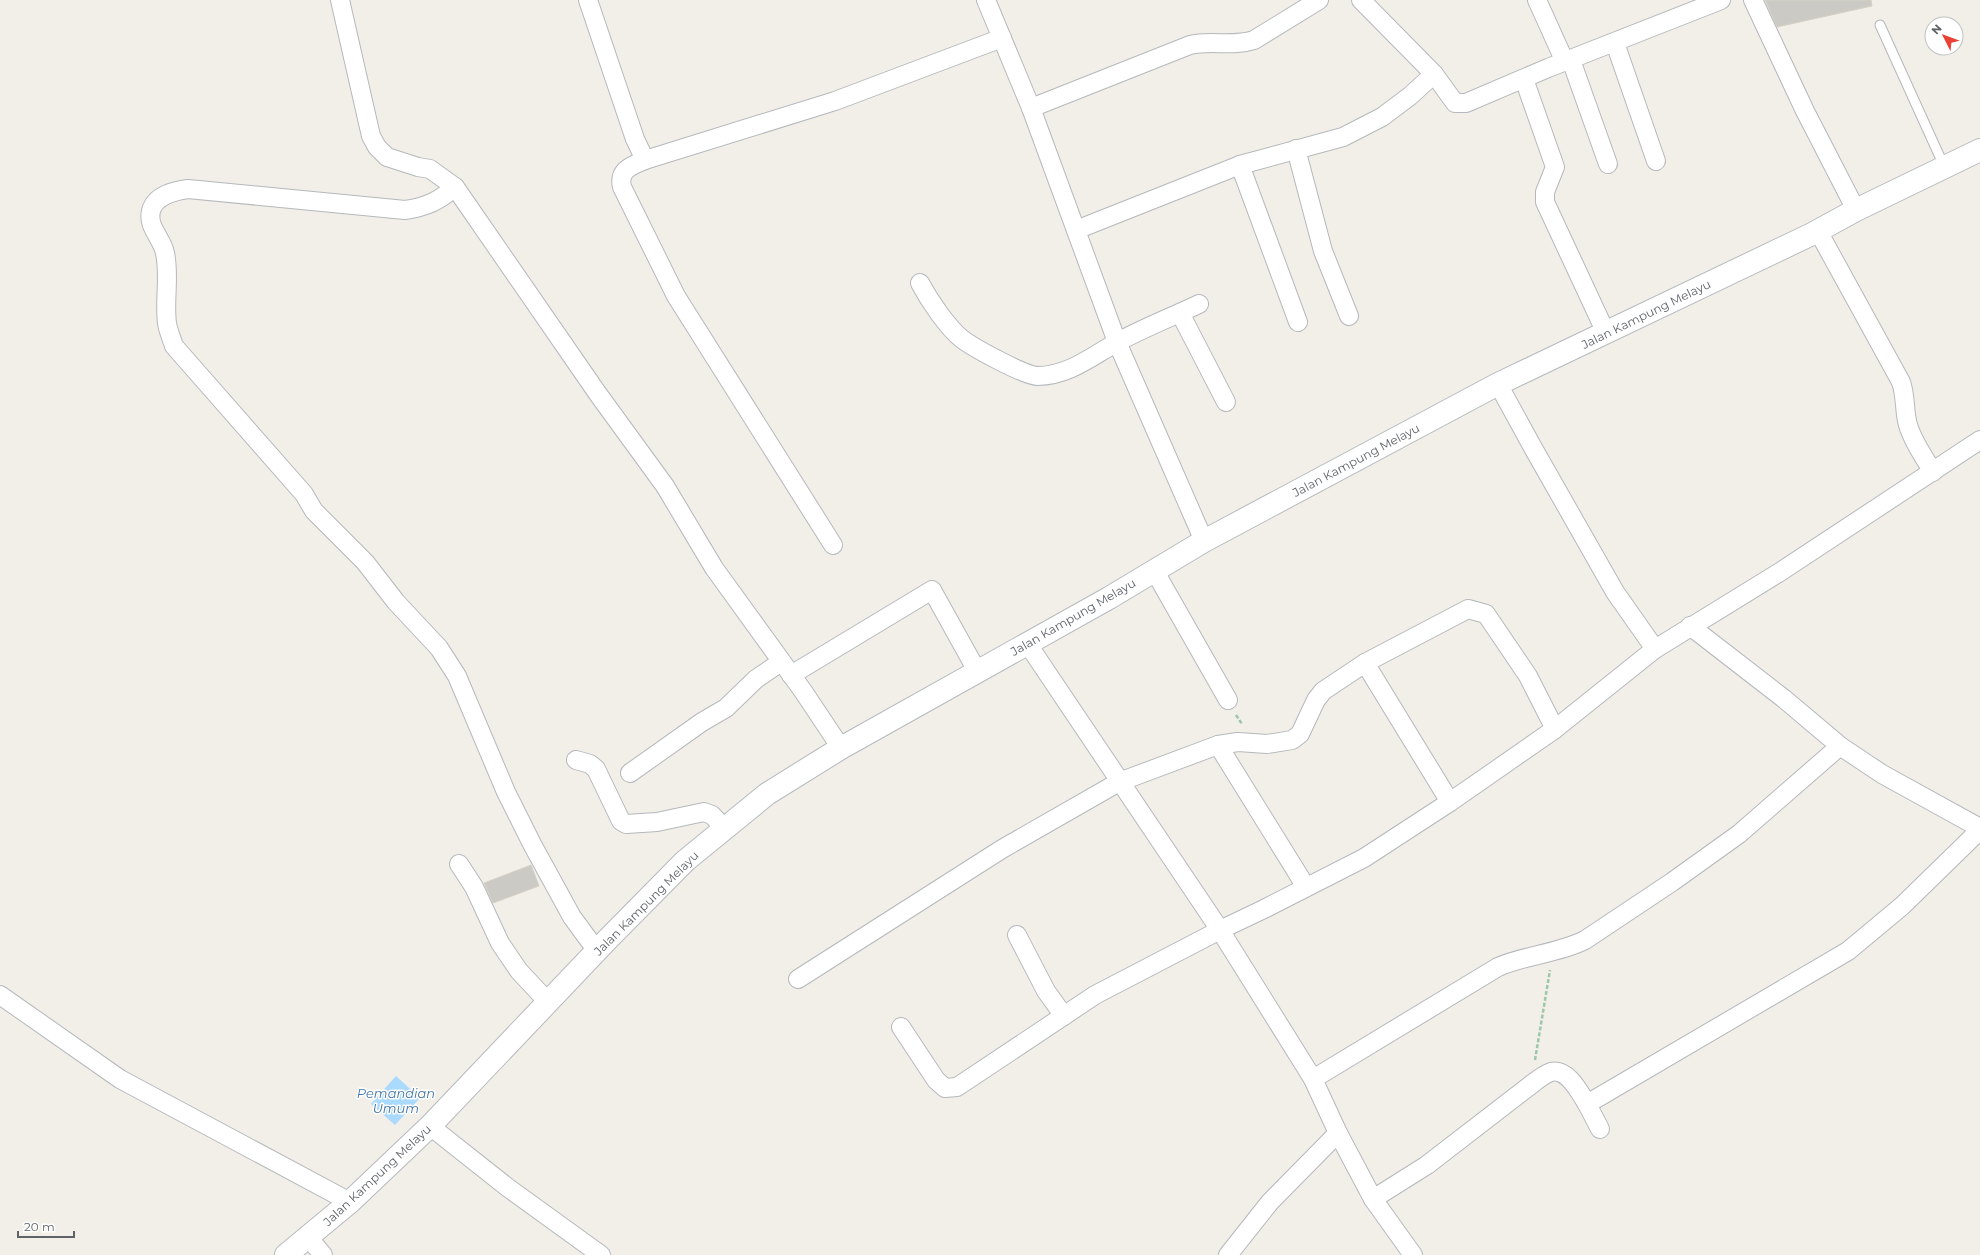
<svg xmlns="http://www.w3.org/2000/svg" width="1980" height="1255" font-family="Montserrat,sans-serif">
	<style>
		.water { fill: #aadaff }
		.building { fill: #cccac5; stroke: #d6d1c6 }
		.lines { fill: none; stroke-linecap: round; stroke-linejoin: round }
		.service-casing { stroke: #b5b8bc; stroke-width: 11 }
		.minor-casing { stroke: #b5b8bc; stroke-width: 20 }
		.secondary-casing { stroke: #b6babf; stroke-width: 24 }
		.path { stroke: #9cc7a9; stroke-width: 2.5; stroke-dasharray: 4 2; stroke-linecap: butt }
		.service { stroke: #fff; stroke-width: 9 }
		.minor { stroke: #fff; stroke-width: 18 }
		.secondary { stroke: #fff; stroke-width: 22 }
		.labels { text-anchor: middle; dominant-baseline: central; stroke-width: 3; stroke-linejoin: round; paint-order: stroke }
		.street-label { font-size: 12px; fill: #5f6368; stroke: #fff }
		.water-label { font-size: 13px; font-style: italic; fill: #4174aa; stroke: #fff }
	</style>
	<rect width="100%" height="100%" fill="#f1efe8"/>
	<path class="water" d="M396,1076L420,1098L395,1125L371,1104Z"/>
	<g class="building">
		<path d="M1765,0H1871L1872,6L1777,27Z"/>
		<path d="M531,865L539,886L493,903L484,883Z"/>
	</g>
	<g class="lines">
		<g class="service-casing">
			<path id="service" d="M1880,25L1944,166"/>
		</g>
		<g class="minor-casing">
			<g id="minor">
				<path d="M340,0L371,136L377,147L387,157L418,167L430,169L455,187L598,394L665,486L714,568L803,691L841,748"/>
				<path d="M588,0L635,139L645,160L835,101L1002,38"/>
				<path d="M986,0L1031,108L1117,342L1204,541"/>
				<path d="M1361,0L1434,74L1455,103H1466L1548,68L1721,0"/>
				<path d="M1537,0L1565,62"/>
				<path d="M1753,0L1805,111L1856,210"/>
				<path d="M1615,43L1656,161"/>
				<path d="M1571,60L1608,164"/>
				<path d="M1524,79L1555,167L1545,192V202L1606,333"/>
				<path d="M1031,108L1190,45C1211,40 1233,47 1254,40L1319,0"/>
				<path d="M1296,149L1323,251L1349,316"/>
				<path d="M645,160C631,166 618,170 622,187L676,296L833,545"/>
				<path d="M1240,165L1298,322"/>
				<path d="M455,187C439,201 426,207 405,210L188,189C174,191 155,195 151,211C147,227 162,238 165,253C170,276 164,300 167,323C168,331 172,339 174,346L304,494L314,511L365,562L396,602L439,648L457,676L506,792L532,844L572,917L597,951"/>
				<path d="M1076,230L1240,165L1343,137L1382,117L1410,96L1434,74"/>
				<path d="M1818,231L1901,382C1906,396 1904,411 1908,425C1913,442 1924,457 1933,472"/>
				<path d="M920,283C929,300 947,327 962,339C974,348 1025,376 1038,376C1068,376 1092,356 1116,343C1143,328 1172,317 1199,304"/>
				<path d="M1180,313L1226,402"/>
				<path d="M1498,384L1532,446L1615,592L1655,649"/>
				<path d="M1154,570L1228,700"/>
				<path d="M1690,626L1783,698L1840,746L1882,774L1980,828"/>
				<path d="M1027,643L1220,930L1264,909L1364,858L1450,802L1555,729L1655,649L1780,572L1980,440"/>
				<path d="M1365,663L1450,802"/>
				<path d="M791,675L932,590L977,671"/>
				<path d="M1218,745L1306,887"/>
				<path d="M576,760L590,764L596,769L621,821L626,824L657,822L704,812L712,815L725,829"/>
				<path d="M630,773L702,722L726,708L756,679L781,662"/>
				<path d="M459,864L474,887L500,943L519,971L548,1002"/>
				<path d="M1017,935L1046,991L1064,1016"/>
				<path d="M798,979L1002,849L1119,782L1218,745L1238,742L1267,744L1292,740L1300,734L1316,700L1323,691L1365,663L1468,609L1486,614L1528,676L1555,729"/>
				<path d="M0,995L120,1079L350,1202"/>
				<path d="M901,1027L936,1080L945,1088L957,1087L1095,995L1220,930L1313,1079L1338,1133L1373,1199L1413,1255"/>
				<path d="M1313,1079L1498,967C1525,955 1557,954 1585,940L1672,882L1739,834L1840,746"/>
				<path d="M1587,1104L1600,1129"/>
				<path d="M430,1126L507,1187L601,1255"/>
				<path d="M1373,1199L1427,1165L1532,1084C1537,1080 1545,1074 1551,1072C1568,1068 1580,1093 1587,1104L1848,951L1902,906L1980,830"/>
				<path d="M308,1237L323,1255"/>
				<path d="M1228,1255L1270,1202L1338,1133"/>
			</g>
		</g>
		<g class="secondary-casing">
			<path id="secondary" d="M286,1255L350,1202L430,1126L607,940L685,861L767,794L841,748L1109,598L1204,541L1498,384L1812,234L1856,210L1980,150"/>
		</g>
		<g class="path">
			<path d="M1236,715L1242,724"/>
			<path d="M1535,1060L1550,970"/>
		</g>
		<use href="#service" class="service"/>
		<use href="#minor" class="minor"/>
		<use href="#secondary" class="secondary"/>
	</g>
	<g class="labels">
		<g class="street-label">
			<text transform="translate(1646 314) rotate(-26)">Jalan Kampung Melayu</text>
			<text transform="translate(1356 460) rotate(-28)">Jalan Kampung Melayu</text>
			<text transform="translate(1073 617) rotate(-30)">Jalan Kampung Melayu</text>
			<text transform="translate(646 903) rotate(-45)">Jalan Kampung Melayu</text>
			<text transform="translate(377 1175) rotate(-43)">Jalan Kampung Melayu</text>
		</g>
		<g class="water-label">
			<text x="396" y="1093">Pemandian<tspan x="396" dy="15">Umum</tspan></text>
		</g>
	</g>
	<g transform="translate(1944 36) rotate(312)"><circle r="19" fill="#ffffff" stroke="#bfc1c3"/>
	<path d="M0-3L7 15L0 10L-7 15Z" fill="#ea4335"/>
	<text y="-6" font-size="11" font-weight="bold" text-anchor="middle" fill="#5f6368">N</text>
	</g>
	<path d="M18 1231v6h56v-6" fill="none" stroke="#5f6368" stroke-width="2"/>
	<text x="24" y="1231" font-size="12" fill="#5f6368" stroke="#ffffff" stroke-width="3" paint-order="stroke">20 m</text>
</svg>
